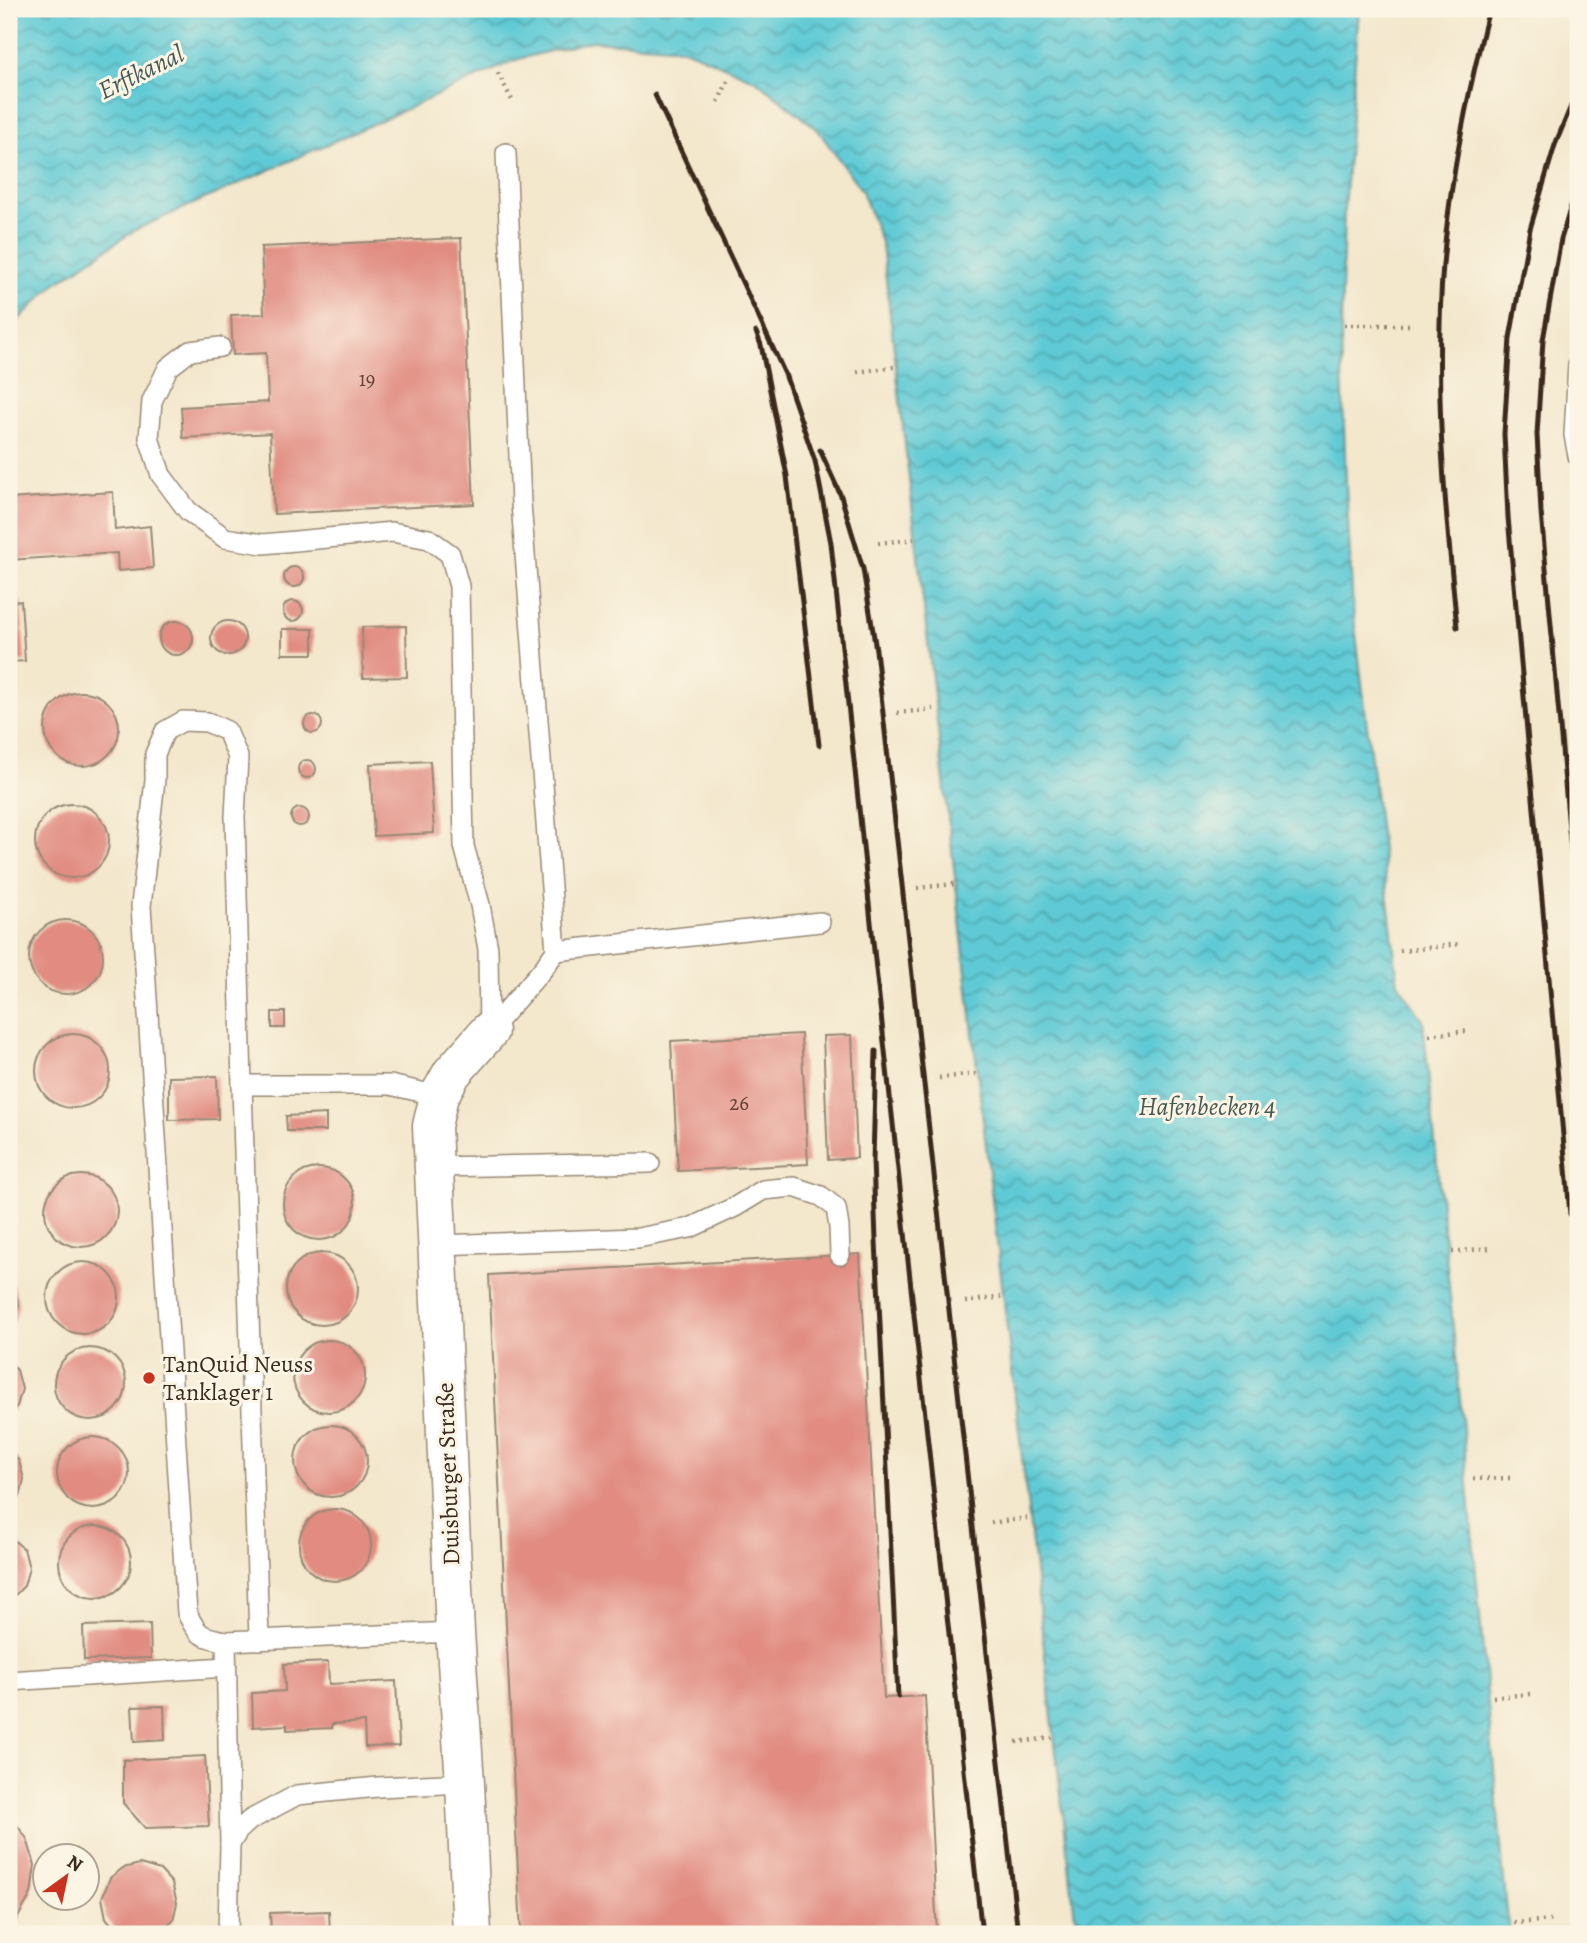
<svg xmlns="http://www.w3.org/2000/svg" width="1587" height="1943" font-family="Alegreya,serif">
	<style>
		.water { fill: url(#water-waves); stroke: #4c7a7a; stroke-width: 2 }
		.building { fill: #e18b81 }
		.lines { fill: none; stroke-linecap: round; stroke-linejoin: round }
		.service-casing { stroke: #978875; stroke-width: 22 }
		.minor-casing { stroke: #978875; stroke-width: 41 }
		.path { stroke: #978875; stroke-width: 4.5; stroke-dasharray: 2 5; stroke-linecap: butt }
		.service { stroke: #fff; stroke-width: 19 }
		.minor { stroke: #fff; stroke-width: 38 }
		.rail { stroke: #3b2a1e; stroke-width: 5 }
		.poi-dot { fill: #c8321e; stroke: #fcf5e5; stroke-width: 2.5 }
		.labels { text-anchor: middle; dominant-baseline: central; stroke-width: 6; stroke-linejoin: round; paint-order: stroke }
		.number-label { font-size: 21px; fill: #644237 }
		.poi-label { font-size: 24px; fill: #3b2a1e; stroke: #fcf5e5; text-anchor: start }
		.street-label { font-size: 24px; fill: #3b2a1e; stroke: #fcf5e5 }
		.water-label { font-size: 26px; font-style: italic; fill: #465a55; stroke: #fcf5e5 }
	</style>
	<defs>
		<pattern id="water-waves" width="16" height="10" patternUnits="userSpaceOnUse" patternTransform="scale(1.75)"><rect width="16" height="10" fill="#5ecad5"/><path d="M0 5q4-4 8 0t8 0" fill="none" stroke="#4fa4ac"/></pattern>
	</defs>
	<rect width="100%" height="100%" fill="#fcf5e5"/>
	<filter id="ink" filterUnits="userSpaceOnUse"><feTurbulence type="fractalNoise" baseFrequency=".0143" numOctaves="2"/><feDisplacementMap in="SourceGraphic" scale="14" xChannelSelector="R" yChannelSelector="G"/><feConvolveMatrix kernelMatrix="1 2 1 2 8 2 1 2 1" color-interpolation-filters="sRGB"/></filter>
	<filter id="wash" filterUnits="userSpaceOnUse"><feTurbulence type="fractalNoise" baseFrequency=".00686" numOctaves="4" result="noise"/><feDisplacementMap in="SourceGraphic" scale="28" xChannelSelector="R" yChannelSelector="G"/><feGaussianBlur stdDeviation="1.57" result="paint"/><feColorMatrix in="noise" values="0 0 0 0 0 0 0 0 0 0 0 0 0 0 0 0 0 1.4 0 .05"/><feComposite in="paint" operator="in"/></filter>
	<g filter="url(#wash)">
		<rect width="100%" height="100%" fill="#f3e7cc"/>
		<path class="water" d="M9,9H1359L1344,210L1341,336L1346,485L1353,609L1398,983L1423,1020L1462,1419L1509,1934H1077L882,245L862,191L817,129L756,80L682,48L591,41L518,59L135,230L55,284L9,329Z"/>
		<g id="blocks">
			<g class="building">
				<path d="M461,238L474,504L274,514L270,433L183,438L181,407L268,402L266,353L233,355L231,315L264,314L261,247Z"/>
				<path d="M113,492L115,530L150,526L153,568L118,571L117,553L9,560V499Z"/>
				<circle cx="294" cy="577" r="10"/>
				<circle cx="293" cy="611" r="10"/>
				<path d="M21,601L25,661L9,662V602Z"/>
				<circle cx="176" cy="638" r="17"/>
				<circle cx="228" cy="638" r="17"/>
				<path d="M406,626L407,677L363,678L362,627Z"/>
				<rect x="282" y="629" width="31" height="25"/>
				<circle cx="82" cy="729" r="37"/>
				<circle cx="313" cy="724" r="9"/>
				<circle cx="307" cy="769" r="9"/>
				<path d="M430,761L434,833L374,836L370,764Z"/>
				<circle cx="72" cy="841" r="37"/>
				<circle cx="300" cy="817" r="9"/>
				<circle cx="66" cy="957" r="37"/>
				<rect x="272" y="1012" width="13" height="16"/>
				<path d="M801,1034L808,1164L678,1171L671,1041Z"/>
				<circle cx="73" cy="1071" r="37"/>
				<path d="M852,1035L857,1158L828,1160L823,1036Z"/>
				<path d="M217,1076L218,1119L169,1120V1077Z"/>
				<path d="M326,1114V1131H287L286,1116Z"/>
				<circle cx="319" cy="1204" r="36"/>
				<circle cx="81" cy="1211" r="36"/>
				<circle cx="322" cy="1289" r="36"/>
				<path d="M860,1254L884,1698L925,1696L937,1934H521L489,1275Z"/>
				<circle cx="83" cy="1298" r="36"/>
				<path d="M9,1281L14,1286L19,1305L14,1322L9,1327Z"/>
				<circle cx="329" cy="1376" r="36"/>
				<circle cx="90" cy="1384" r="36"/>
				<path d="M9,1362L17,1370L22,1389L17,1406L9,1414Z"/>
				<circle cx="331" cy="1461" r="36"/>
				<circle cx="93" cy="1473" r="36"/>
				<path d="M9,1450L19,1461L24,1479L20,1497L9,1508Z"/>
				<circle cx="335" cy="1545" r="36"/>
				<circle cx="95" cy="1562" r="36"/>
				<path d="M9,1536L24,1549L29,1568L24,1586L9,1601Z"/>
				<path d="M150,1624L151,1658L84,1660L83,1626Z"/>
				<path d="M328,1662L329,1684L396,1681L399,1746L365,1747L364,1722L332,1724V1728L287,1730V1725L253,1727L252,1693L285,1691L284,1664Z"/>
				<path d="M164,1706L165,1740L134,1742L132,1707Z"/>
				<path d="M205,1756L209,1826L145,1828L123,1803V1760Z"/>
				<path d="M9,1814L27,1839L35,1865L31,1894L17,1919L9,1925Z"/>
				<path d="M140,1864L160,1870L172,1883L177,1903L173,1920L157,1934H123L119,1933L106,1918L102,1898L110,1878L123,1868Z"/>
				<path d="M329,1911L330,1934H271L270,1913Z"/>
			</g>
		</g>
	</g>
	<g filter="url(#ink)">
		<use href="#blocks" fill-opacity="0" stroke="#978875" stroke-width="2"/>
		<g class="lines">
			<g class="service-casing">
				<g id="service">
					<path d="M220,347L190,351L168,368L152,401L149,438L161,475L188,511L225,538L263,544L392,532L429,539L450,554L459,586L464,846L480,905L488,949L489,1031"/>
					<path d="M1578,364L1574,435L1578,456"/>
					<path d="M556,951L820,922"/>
					<path d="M489,1031L543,969L556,951L521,503L506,153"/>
					<path d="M434,1167L650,1163"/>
					<path d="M438,1245L638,1238L690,1228L735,1207L763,1190L794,1187L821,1196L836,1208L839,1227L840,1255"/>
					<path d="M259,1640L242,1085H390L439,1096"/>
					<path d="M226,1641C201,1637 198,1636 187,1613L141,906L155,780V754L165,731L183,721L207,722L227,731L238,757L235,817L242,1085"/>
					<path d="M9,1681L226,1667"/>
					<path d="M230,1844L226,1641L455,1632"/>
					<path d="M228,1934L230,1844L238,1831L250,1820L297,1795L378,1787L465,1783"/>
				</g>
			</g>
			<g class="minor-casing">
				<path id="minor" d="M472,1934L465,1783L455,1632L432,1126L439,1096L452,1073L489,1031"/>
			</g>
			<g class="path">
				<path d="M498,73L513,102"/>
				<path d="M718,102L730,77"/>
				<path d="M1344,325H1410"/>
				<path d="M857,372L894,367"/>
				<path d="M878,543L914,539"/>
				<path d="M897,713L933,709"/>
				<path d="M917,888L954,884"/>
				<path d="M1400,951L1460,944"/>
				<path d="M1429,1035L1468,1031"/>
				<path d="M939,1078L976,1074"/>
				<path d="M1452,1252L1490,1248"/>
				<path d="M965,1302L1001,1297"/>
				<path d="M1473,1479L1511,1478"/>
				<path d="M991,1523L1027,1518"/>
				<path d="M1493,1697L1531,1694"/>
				<path d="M1016,1742L1052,1738"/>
				<path d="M1514,1923L1552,1920"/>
			</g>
			<use href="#service" class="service"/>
			<use href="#minor" class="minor"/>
			<g class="rail">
				<path d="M655,95L785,374L815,461L831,543L875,960L982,1934"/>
				<path d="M1578,183L1561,239L1543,340L1537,434L1541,512L1578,930"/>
				<path d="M756,332L761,345L787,476L819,745"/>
				<path d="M820,450L841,496L863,569L876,650L1018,1934"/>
				<path d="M1457,627C1447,526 1437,425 1440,324C1442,217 1463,112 1489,9"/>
				<path d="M876,1051L873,1160L876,1241L898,1697"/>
				<path d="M1570,1214L1508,517L1504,434L1510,338L1530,229L1555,145L1578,89"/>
			</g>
		</g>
	</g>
	<circle class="poi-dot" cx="149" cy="1378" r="7"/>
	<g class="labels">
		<g class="number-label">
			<text x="367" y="379">19</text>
			<text x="739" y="1103">26</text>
		</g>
		<g class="poi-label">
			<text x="163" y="1364">TanQuid Neuss<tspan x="163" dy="28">Tanklager 1</tspan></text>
		</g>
		<g class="street-label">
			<text transform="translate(448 1474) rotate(-92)">Duisburger Straße</text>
		</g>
		<g class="water-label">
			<text transform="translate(141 72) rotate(-26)">Erftkanal</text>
			<text x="1207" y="1106">Hafenbecken 4</text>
		</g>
	</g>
	<rect width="1587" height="1943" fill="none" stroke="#fcf5e5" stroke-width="35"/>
	<g transform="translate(66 1877) rotate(33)"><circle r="33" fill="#fcf5e5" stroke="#afa495" stroke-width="2"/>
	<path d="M0-5L12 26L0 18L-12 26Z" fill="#c8321e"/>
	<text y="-10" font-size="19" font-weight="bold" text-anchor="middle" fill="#3b2a1e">N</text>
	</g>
</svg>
